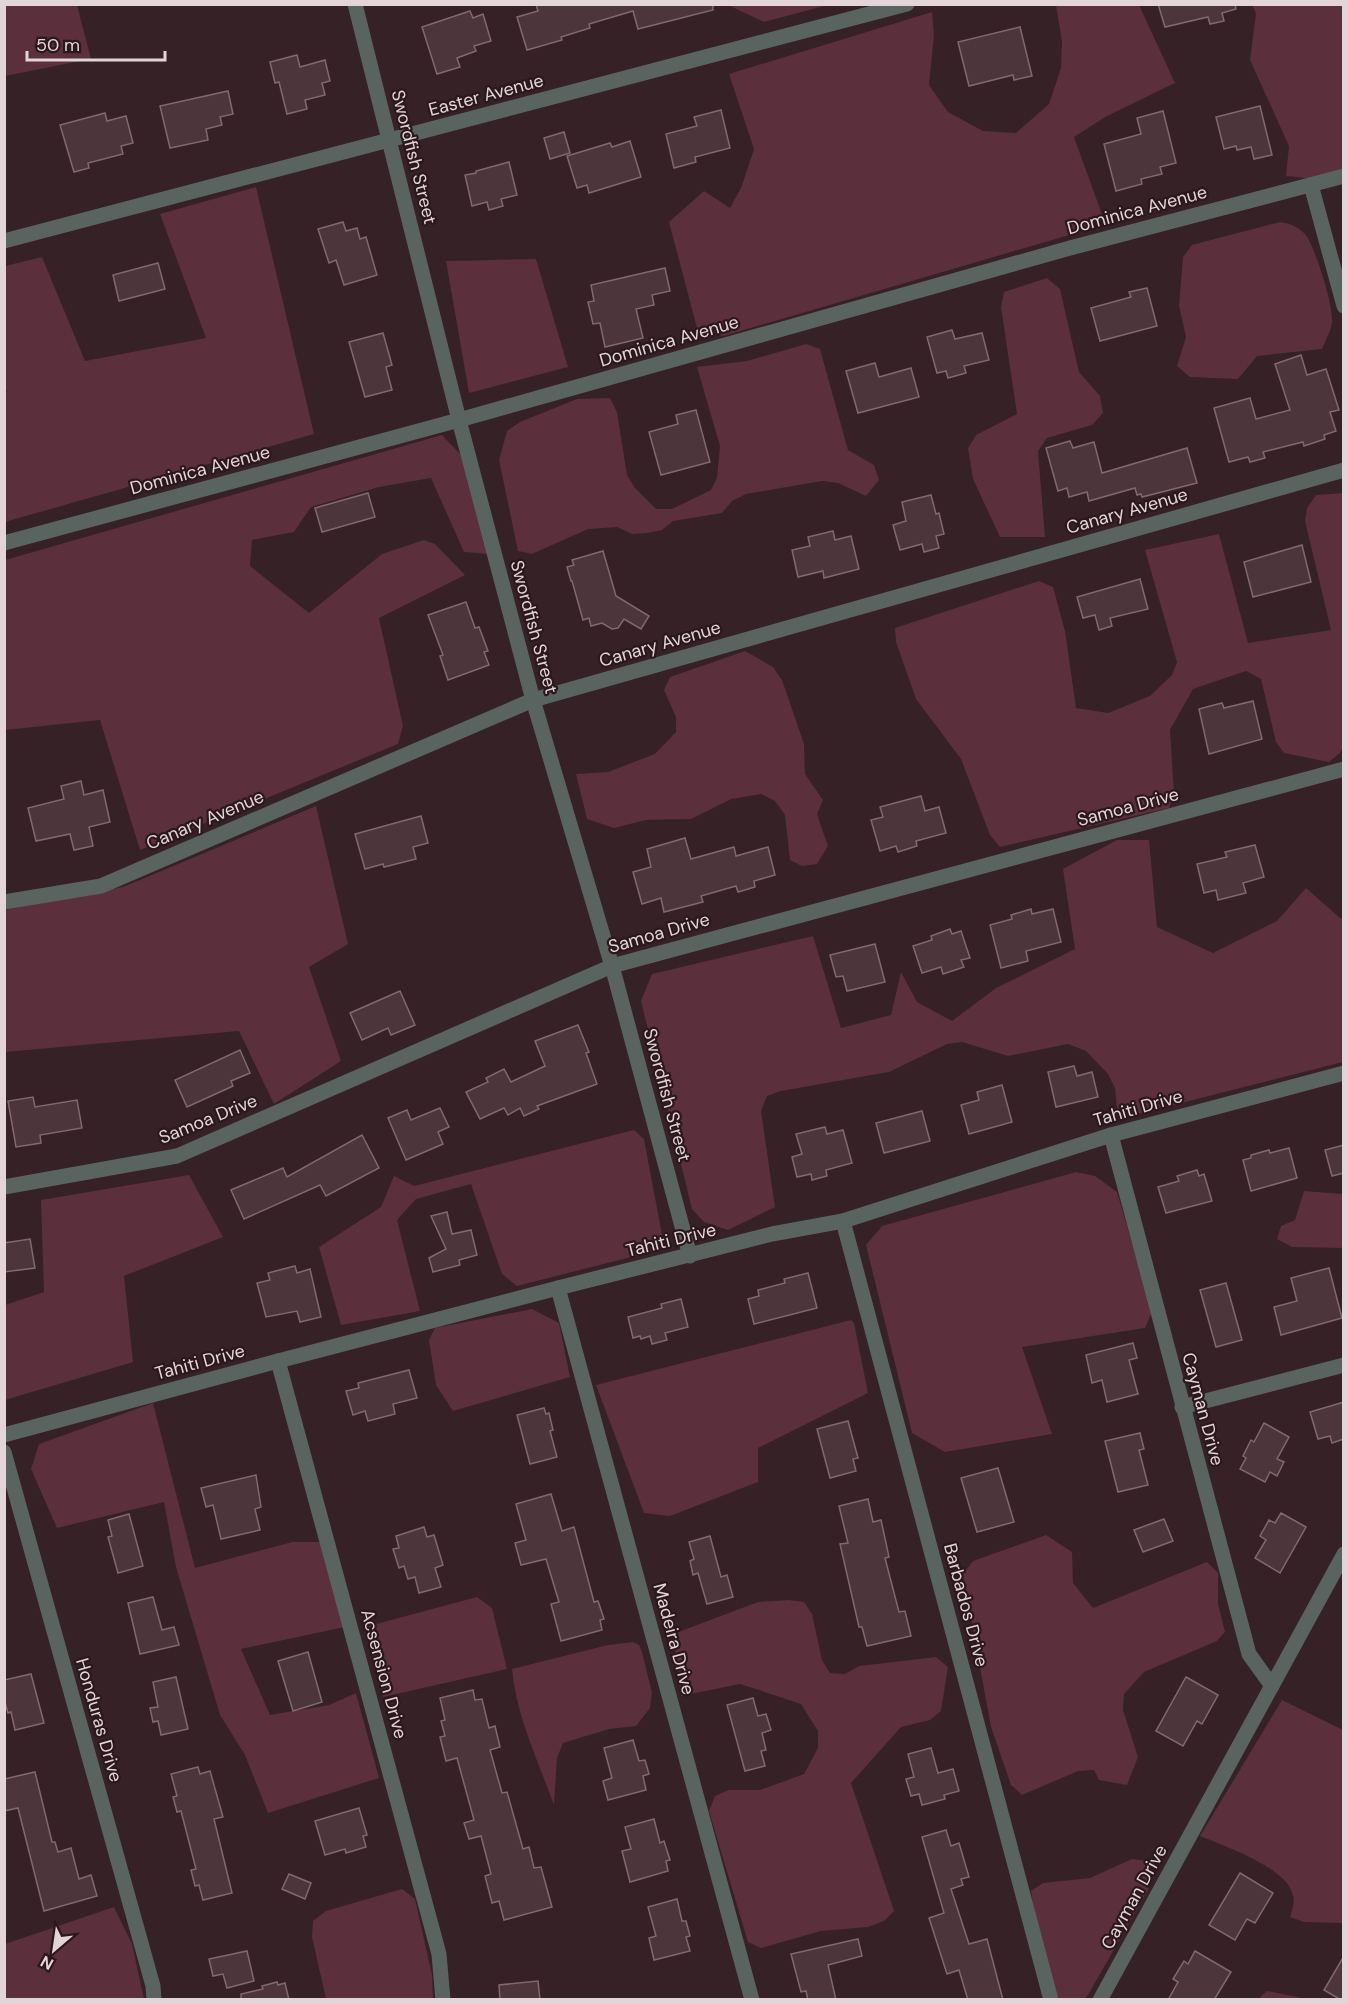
<svg xmlns="http://www.w3.org/2000/svg" width="1348" height="2004" font-family="'DM Sans',sans-serif">
	<style>
		.green { fill: #5b2f3b }
		.building { fill: #4c363b; stroke: #81696e; stroke-width: 1.5 }
		.lines { fill: none; stroke-linecap: round; stroke-linejoin: round }
		.minor { stroke: #596460; stroke-width: 15 }
		.labels { text-anchor: middle; dominant-baseline: central; stroke-width: 4.5; stroke-linejoin: round; paint-order: stroke }
		.street-label { font-size: 18px; fill: #e2d4d7; stroke: #2b181c }
	</style>
	<rect width="100%" height="100%" fill="#352126"/>
	<g class="green">
		<path d="M5,4L77,5L91,59L5,76Z"/>
		<path d="M728,5V4L828,5L764,22Z"/>
		<path d="M1056,5H1139L1175,83L1107,116L1074,137L1103,217L1073,234L723,336L697,328L669,222L704,191L730,208L741,188L754,149L729,74L932,12L934,35L929,85L948,112L983,131L1016,133L1049,104L1061,68L1062,42Z"/>
		<path d="M1252,5H1343V171L1314,179L1286,176L1289,146L1250,60L1256,14Z"/>
		<path d="M256,187L314,434L5,522L4,393L7,392L4,384L5,266L42,257L85,361L206,338L160,214Z"/>
		<path d="M1280,222C1291,224 1297,226 1305,234C1315,246 1334,307 1332,323C1331,331 1325,341 1322,349L1257,356L1238,379L1190,377L1177,366L1186,337L1179,306L1183,257L1192,245Z"/>
		<path d="M536,259L568,367L469,393L446,261Z"/>
		<path d="M1047,278L1060,289L1079,372L1100,396L1103,413L1092,425L1047,438L1038,451L1045,537H1000L973,479L968,448L976,435L1017,414L1001,307L1004,292Z"/>
		<path d="M806,344L820,349L848,450L874,465L879,480L866,496L838,483L822,481L746,494L732,501L722,513L673,521L662,530L647,533L632,534L617,527L588,529L532,554L518,551L499,460L507,431L520,422L577,399L610,398L617,412L627,475L635,488L656,509H672L711,490L717,478L720,446L697,367L747,361Z"/>
		<path d="M442,435L463,457L488,554L464,552L431,478L379,487L311,507L294,532L252,540L250,566L309,613L382,554L424,540L435,544L465,575L379,618L403,726L398,744L140,850L100,720L5,730V560Z"/>
		<path d="M1343,493L1344,745L1340,753L1329,762L1284,753L1276,742L1261,679L1246,671L1193,689L1170,730L1174,793L1169,808L1000,847L990,835L961,759L916,699L896,642L895,628L1039,581L1053,587L1065,631L1076,708L1108,713L1150,696L1172,675L1177,662L1145,550L1219,534L1248,643L1331,630L1305,521L1307,508L1316,495Z"/>
		<path d="M745,651L773,667L782,680L804,744L805,774L823,800L817,814L828,846L817,864L802,866L790,860L785,815L775,801L761,794L731,799L691,819L646,820L614,828L587,819L576,774L608,772L655,754L676,732V717L664,690L670,677Z"/>
		<path d="M316,806L348,944L309,967L341,1061L274,1104L239,1031L5,1052V910L123,887Z"/>
		<path d="M1117,840H1149L1157,927L1213,953L1277,921L1306,888L1340,918L1343,919V1062L1118,1119L1115,1088L1108,1074L1086,1051L1068,1044L1008,1056L962,1042L947,1044L889,1072L781,1091L767,1096L761,1111L775,1207L728,1230L704,1222L692,1209L641,1001L652,974L813,936L841,1028L891,1015L901,972L917,1002L952,1021L996,988L1075,949L1063,869Z"/>
		<path d="M634,1130L644,1139L663,1240L651,1252L517,1286L502,1274L471,1184L416,1199L397,1220L420,1311L341,1325L319,1247L381,1207L394,1176L414,1186Z"/>
		<path d="M1076,1172L1095,1176L1117,1192L1152,1312L1145,1328L1022,1347L1052,1434L945,1452L912,1433L866,1245L882,1226Z"/>
		<path d="M189,1175L223,1237L124,1276L133,1362L5,1400V1305L44,1292L41,1200Z"/>
		<path d="M1304,1191L1343,1194V1248L1292,1247L1277,1239L1281,1226L1295,1220Z"/>
		<path d="M532,1309L559,1323L570,1377L453,1411L436,1385L429,1340L435,1328Z"/>
		<path d="M851,1320L854,1323L868,1393L758,1448V1482L670,1516L644,1513L596,1385Z"/>
		<path d="M153,1403L195,1568L292,1542H320L345,1627L241,1649L270,1715L329,1705L356,1693L379,1778L268,1813L245,1755L220,1715L176,1567L164,1502L57,1528L31,1469L39,1444Z"/>
		<path d="M1046,1535L1072,1552L1073,1583L1093,1608L1207,1562L1218,1573V1604L1225,1632L1217,1641L1144,1672L1124,1694L1123,1710L1138,1757L1127,1785L1099,1780L1094,1770L1078,1771L1022,1795L1011,1785L991,1727L963,1574L973,1561Z"/>
		<path d="M477,1597L492,1608L507,1669L383,1697L365,1627Z"/>
		<path d="M789,1600L804,1602L812,1614L822,1660L830,1673L845,1674L859,1666L936,1657L948,1667L941,1711L930,1720L901,1727L851,1783L894,1911L884,1921L868,1927L821,1931L761,1948L748,1942L709,1811L715,1796L729,1790H760L804,1774L818,1748V1731L801,1704L740,1684L681,1696L673,1634L758,1602Z"/>
		<path d="M633,1642L639,1645L642,1652L652,1693L650,1708L636,1726L609,1729L563,1743L557,1758L554,1805C538,1761 516,1715 512,1669L608,1645Z"/>
		<path d="M1282,1700L1343,1730V1923L1304,1922L1290,1917C1293,1907 1296,1900 1291,1890C1282,1867 1223,1845 1200,1836Z"/>
		<path d="M1132,1859L1148,1861L1152,1875L1148,1890L1088,1995L1084,1999H1049L1045,1996L1031,1891L1043,1883L1090,1878Z"/>
		<path d="M402,1889L415,1899L432,1975L433,1999H326L312,1937L313,1921L326,1911Z"/>
		<path d="M114,1907L132,1944L144,1999H5V1944Z"/>
		<path d="M1267,1991L1298,1997L1303,1999H1261V1996Z"/>
	</g>
	<g class="building">
		<path d="M536,4H713V10L638,29L633,11L589,24L590,28L561,37L562,40L527,50L517,17L538,11Z"/>
		<path d="M1158,4H1235L1236,9L1222,13L1224,21L1210,24L1208,17L1165,27Z"/>
		<path d="M470,11L473,18L483,14L491,41L474,46L476,51L457,58L460,67L437,74L422,27Z"/>
		<path d="M1020,27L1032,76L1014,80L1013,75L969,86L958,42Z"/>
		<path d="M297,55L300,67L325,60L330,81L322,83L325,95L305,100L307,109L287,114L279,82L275,83L270,62Z"/>
		<path d="M228,91L233,114L220,117L222,125L206,129L208,140L170,148L160,106Z"/>
		<path d="M1260,106L1272,155L1254,159L1251,147L1237,150L1236,146L1224,149L1216,117Z"/>
		<path d="M721,110L730,148L695,157L696,162L674,168L666,134L697,126L694,117Z"/>
		<path d="M1163,111L1176,163L1160,167L1162,174L1141,179L1142,184L1116,191L1104,144L1141,134L1137,118Z"/>
		<path d="M105,113L107,121L126,116L133,143L121,146L123,154L88,163L89,168L74,172L60,125Z"/>
		<path d="M564,132L570,153L550,159L544,138Z"/>
		<path d="M630,141L641,177L589,193L587,185L577,188L567,156L610,143L612,147Z"/>
		<path d="M509,162L517,195L501,199L503,206L489,210L487,202L472,206L465,175L476,173V171Z"/>
		<path d="M343,222L346,231L357,228L360,239L366,237L377,275L344,285L336,260L329,263L318,229Z"/>
		<path d="M158,263L165,289L119,301L113,275Z"/>
		<path d="M665,268L670,291L652,295L654,305L636,309L643,338L605,347L600,323L593,324L588,302L594,301L591,285Z"/>
		<path d="M1147,288L1157,326L1100,341L1091,308L1131,297L1129,292Z"/>
		<path d="M952,330L955,339L982,333L989,360L964,366L966,373L948,378L946,371L937,373L927,337Z"/>
		<path d="M383,333L392,365L386,367L392,390L365,397L349,342Z"/>
		<path d="M1301,355L1307,375L1326,369L1339,410L1330,412L1336,431L1324,435L1325,439L1304,446L1303,442L1263,452L1265,458L1250,462L1248,457L1229,462L1214,408L1250,398L1256,419L1290,410L1275,364Z"/>
		<path d="M875,363L879,377L911,368L919,397L858,413L846,371Z"/>
		<path d="M696,410L710,462L661,475L649,432L678,424L676,415Z"/>
		<path d="M1070,441L1073,448L1094,442L1102,473L1187,448L1197,483L1142,497L1141,494L1137,495L1135,488L1089,501L1087,492L1069,497L1067,488L1058,491L1046,448Z"/>
		<path d="M368,493L375,517L322,532L315,508Z"/>
		<path d="M931,495L936,514L939,513L944,534L936,536L939,548L924,552L922,544L900,550L893,525L906,521L902,502Z"/>
		<path d="M833,531L835,540L851,536L859,569L824,578L823,571L798,577L792,550L810,546L808,537Z"/>
		<path d="M1302,545L1311,582L1253,597L1244,562Z"/>
		<path d="M603,551L616,596L649,616L641,629L624,619L618,628L612,629L602,623L591,626L589,618L583,620L572,581H571L567,567L574,565L572,560Z"/>
		<path d="M1140,579L1148,609L1110,618L1112,626L1099,630L1095,615L1083,618L1077,597Z"/>
		<path d="M466,602L475,628L479,627L488,651L484,652L489,665L448,680L440,656L443,655L428,615Z"/>
		<path d="M1253,701L1262,739L1209,754L1199,709L1222,703L1224,708Z"/>
		<path d="M81,781L84,795L103,790L110,822L89,827L93,846L74,850L70,834L36,841L28,808L64,799L61,786Z"/>
		<path d="M921,796L925,811L939,807L946,833L916,841L917,846L898,852L896,846L880,851L871,820L883,817L880,807Z"/>
		<path d="M421,816L428,843L413,847L416,859L384,867L383,864L365,869L355,834Z"/>
		<path d="M685,838L691,859L734,847L736,856L768,847L775,875L754,881L755,887L738,892L736,886L701,896L703,902L664,912L661,898L642,904L633,872L651,867L647,849Z"/>
		<path d="M1255,845L1264,877L1243,883L1246,893L1218,900L1216,890L1204,893L1197,864L1227,857L1225,852Z"/>
		<path d="M1031,909L1032,914L1053,909L1061,942L1026,951L1028,961L1001,968L990,925L1012,919L1011,915Z"/>
		<path d="M950,929L952,934L961,931L970,958L961,960L964,967L943,974L941,967L922,973L913,946L932,940L931,936Z"/>
		<path d="M875,944L885,982L847,991L843,976L836,977L830,955Z"/>
		<path d="M400,991L415,1025L391,1035L388,1028L362,1040L350,1013Z"/>
		<path d="M578,1025L589,1052L586,1053L597,1084L537,1106L539,1109L524,1116L520,1108L508,1115L504,1108L480,1119L466,1092L488,1082L486,1078L504,1069L511,1082L545,1066L535,1041Z"/>
		<path d="M240,1050L250,1073L231,1081L233,1086L187,1107L175,1080Z"/>
		<path d="M1074,1066L1077,1076L1092,1072L1098,1097L1056,1107L1048,1072Z"/>
		<path d="M1002,1085L1012,1122L969,1134L961,1105L979,1100L977,1092Z"/>
		<path d="M33,1097L35,1107L77,1100L82,1128L40,1135L41,1143L16,1147L8,1101Z"/>
		<path d="M440,1108L449,1127L438,1132L443,1144L406,1160L388,1118L407,1110L411,1120Z"/>
		<path d="M922,1111L930,1141L884,1153L876,1123Z"/>
		<path d="M825,1127L827,1134L843,1130L852,1163L826,1170L827,1176L812,1180L811,1174L797,1177L792,1157L802,1154L796,1134Z"/>
		<path d="M362,1135L379,1168L326,1196L320,1185L244,1219L231,1190L283,1168L287,1177Z"/>
		<path d="M1344,1145V1173L1332,1176L1325,1150Z"/>
		<path d="M1289,1148L1297,1178L1251,1191L1243,1160L1251,1158V1155L1269,1150L1270,1153Z"/>
		<path d="M1197,1170L1199,1176L1204,1174L1212,1201L1166,1213L1158,1187L1179,1181L1177,1176Z"/>
		<path d="M447,1212L452,1234L471,1230L477,1255L459,1260L460,1265L433,1272L429,1258L446,1249L431,1216Z"/>
		<path d="M30,1239L35,1268L4,1272V1243Z"/>
		<path d="M295,1266L297,1273L310,1269L321,1317L300,1322L297,1311L266,1317L257,1283L270,1280L268,1273Z"/>
		<path d="M1329,1268L1342,1318L1281,1335L1274,1307L1297,1301L1291,1278Z"/>
		<path d="M808,1273L817,1308L754,1324L748,1299L759,1296L758,1290L785,1283L784,1279Z"/>
		<path d="M1226,1283L1242,1340L1216,1347L1200,1290Z"/>
		<path d="M681,1299L688,1327L665,1333L667,1340L652,1344L650,1336L641,1339L640,1336L633,1338L628,1317L662,1308L661,1304Z"/>
		<path d="M1133,1343L1137,1358L1129,1360L1138,1394L1107,1402L1102,1380L1092,1383L1086,1355Z"/>
		<path d="M409,1370L417,1398L393,1404L395,1414L368,1421L365,1411L353,1415L346,1391L359,1388L358,1383Z"/>
		<path d="M1344,1402V1439L1332,1443L1330,1436L1318,1439L1310,1412Z"/>
		<path d="M544,1408L546,1414L549,1413L553,1430L550,1431L557,1457L530,1464L517,1415Z"/>
		<path d="M848,1421L858,1458L853,1459L856,1471L830,1478L817,1429Z"/>
		<path d="M1264,1423L1289,1437L1277,1459L1284,1462L1277,1476L1270,1472L1265,1482L1240,1469L1246,1458L1243,1456L1251,1440L1254,1442Z"/>
		<path d="M1140,1433L1144,1449L1139,1450L1148,1485L1118,1492L1105,1441Z"/>
		<path d="M998,1468L1014,1522L977,1532L961,1478Z"/>
		<path d="M256,1475L261,1507L255,1509L260,1530L221,1539L213,1505L206,1507L201,1488Z"/>
		<path d="M551,1494L562,1531L574,1527L594,1602L598,1601L604,1619L600,1620L602,1630L561,1641L551,1604L559,1602L546,1559L521,1565L515,1543L526,1540L516,1504Z"/>
		<path d="M868,1499L873,1522L881,1520L889,1557L885,1558L899,1612L905,1611L911,1636L867,1646L862,1627H859L840,1544L848,1543L839,1506Z"/>
		<path d="M1281,1513L1306,1527L1280,1573L1255,1558L1266,1540L1260,1536L1269,1520L1275,1523Z"/>
		<path d="M129,1514L143,1566L118,1573L108,1537L112,1536L108,1520Z"/>
		<path d="M1164,1519L1173,1541L1143,1552L1134,1530Z"/>
		<path d="M424,1527L427,1537L434,1535L443,1565L435,1568L441,1587L419,1593L415,1577L408,1579L404,1566L399,1568L393,1549L399,1548L396,1536Z"/>
		<path d="M710,1536L721,1577L727,1575L733,1597L707,1604L698,1573L693,1575L690,1561L694,1559L689,1542Z"/>
		<path d="M153,1597L162,1630L174,1627L179,1645L140,1654L128,1603Z"/>
		<path d="M308,1652L322,1702L293,1711L278,1661Z"/>
		<path d="M31,1674L44,1723L15,1730L11,1712L8,1713L4,1699V1680Z"/>
		<path d="M176,1677L188,1729L161,1735L158,1721L153,1722L150,1708L158,1707L153,1682Z"/>
		<path d="M1186,1677L1218,1695L1202,1724L1197,1721L1183,1746L1156,1731Z"/>
		<path d="M473,1690L475,1700L482,1699L489,1728L495,1726L500,1747L490,1750L502,1793L507,1792L523,1849L529,1847L534,1868L541,1867L552,1907L504,1920L499,1901L492,1903L485,1876L491,1874L481,1836L469,1839L464,1823L474,1820L457,1758L446,1761L440,1737L445,1736L441,1721L445,1720L440,1698Z"/>
		<path d="M753,1698L758,1716L766,1714L771,1730L762,1733L766,1750L761,1751L765,1766L745,1771L727,1705Z"/>
		<path d="M633,1740L639,1761L645,1760L649,1774L643,1776L646,1790L608,1800L603,1781L612,1778L604,1748Z"/>
		<path d="M931,1748L938,1773L953,1769L959,1791L944,1795L945,1799L922,1805L919,1794L911,1796L906,1779L914,1777L908,1754Z"/>
		<path d="M198,1767L200,1774L210,1771L223,1817L214,1819L232,1893L203,1900L199,1885L195,1886L191,1870L196,1869L181,1811L177,1812L173,1797L177,1796L171,1774Z"/>
		<path d="M35,1772L52,1842H55L58,1852L71,1848L79,1879L91,1875L97,1896L44,1911L18,1808L4,1811V1779Z"/>
		<path d="M359,1808L367,1835L363,1836L366,1847L346,1853L345,1849L325,1855L315,1821Z"/>
		<path d="M654,1819L660,1843L664,1841L670,1860L666,1861L668,1871L630,1882L622,1851L631,1849L625,1827Z"/>
		<path d="M946,1830L951,1846L959,1843L969,1877L961,1879L963,1885L951,1889L969,1944L987,1939L1003,2000H968L959,1970L947,1974L929,1918L944,1913L922,1837Z"/>
		<path d="M1240,1873L1273,1893L1255,1923L1247,1919L1235,1940L1209,1925Z"/>
		<path d="M289,1874L311,1883L305,1899L282,1889Z"/>
		<path d="M677,1899L682,1921H686L690,1936L686,1937L690,1951L654,1960L649,1938L656,1936L648,1907Z"/>
		<path d="M858,1939L862,1956L828,1965L836,2000H808L806,1991L801,1992L791,1954Z"/>
		<path d="M247,1951L254,1981L227,1988L223,1974L213,1976L209,1959Z"/>
		<path d="M1195,1951L1231,1972L1214,2000H1168L1178,1982L1173,1979L1184,1961L1188,1964Z"/>
		<path d="M1344,1956V2000H1341L1324,1990Z"/>
		<path d="M538,1981L540,2000H500L499,1985Z"/>
		<path d="M277,1982L278,1985L285,1983L289,2000H241V1994L263,1989L262,1986Z"/>
	</g>
	<g class="lines">
		<g class="minor">
			<path d="M355,4L459,420L533,700L612,966L690,1256"/>
			<path d="M1311,185L1344,306"/>
			<path d="M4,241L907,4"/>
			<path d="M4,543L459,420L1070,248L1344,176"/>
			<path d="M4,902L101,886L533,700L1344,470"/>
			<path d="M1111,1135L1249,1654L1272,1686"/>
			<path d="M4,1187L177,1156L612,966L1344,769"/>
			<path d="M843,1221L1051,2000"/>
			<path d="M558,1288L752,2000"/>
			<path d="M278,1361L439,1954L443,2000"/>
			<path d="M1182,1407L1344,1365"/>
			<path d="M4,1435L278,1361L558,1288L772,1234L843,1221L1111,1135L1344,1073"/>
			<path d="M4,1452L153,1986L154,2000"/>
			<path d="M1100,2000L1344,1554"/>
		</g>
	</g>
	<g class="labels">
		<g class="street-label">
			<text transform="translate(486 95) rotate(-15)">Easter Avenue</text>
			<text transform="translate(414 157) rotate(76)">Swordfish Street</text>
			<text transform="translate(1137 210) rotate(-15)">Dominica Avenue</text>
			<text transform="translate(669 341) rotate(-16)">Dominica Avenue</text>
			<text transform="translate(200 470) rotate(-15)">Dominica Avenue</text>
			<text transform="translate(1127 511) rotate(-16)">Canary Avenue</text>
			<text transform="translate(534 627) rotate(75)">Swordfish Street</text>
			<text transform="translate(660 644) rotate(-16)">Canary Avenue</text>
			<text transform="translate(1128 807) rotate(-15)">Samoa Drive</text>
			<text transform="translate(205 820) rotate(-23)">Canary Avenue</text>
			<text transform="translate(659 933) rotate(-16)">Samoa Drive</text>
			<text transform="translate(667 1095) rotate(75)">Swordfish Street</text>
			<text transform="translate(1138 1108) rotate(-16)">Tahiti Drive</text>
			<text transform="translate(208 1119) rotate(-22)">Samoa Drive</text>
			<text transform="translate(671 1240) rotate(-14)">Tahiti Drive</text>
			<text transform="translate(200 1362) rotate(-15)">Tahiti Drive</text>
			<text transform="translate(1203 1409) rotate(75)">Cayman Drive</text>
			<text transform="translate(966 1605) rotate(75)">Barbados Drive</text>
			<text transform="translate(674 1639) rotate(75)">Madeira Drive</text>
			<text transform="translate(384 1674) rotate(75)">Acsension Drive</text>
			<text transform="translate(99 1720) rotate(74)">Honduras Drive</text>
			<text transform="translate(1134 1897) rotate(-61)">Cayman Drive</text>
		</g>
	</g>
	<rect width="1348" height="2004" fill="none" stroke="#e2d4d7" stroke-width="12"/>
	<g transform="translate(54 1950) rotate(209)" stroke="#2b181c" stroke-width="4.5" paint-order="stroke">
	<path d="M0-4.5L10 22L0 15L-10 22Z" fill="#e2d4d7"/>
	<text y="-9" font-size="16" font-weight="bold" text-anchor="middle" fill="#e2d4d7">N</text>
	</g>
	<path d="M27 51v9h138v-9" fill="none" stroke="#e2d4d7" stroke-width="3"/>
	<text x="36" y="51" font-size="18" fill="#e2d4d7" stroke="#2b181c" stroke-width="4.5" paint-order="stroke">50 m</text>
</svg>
